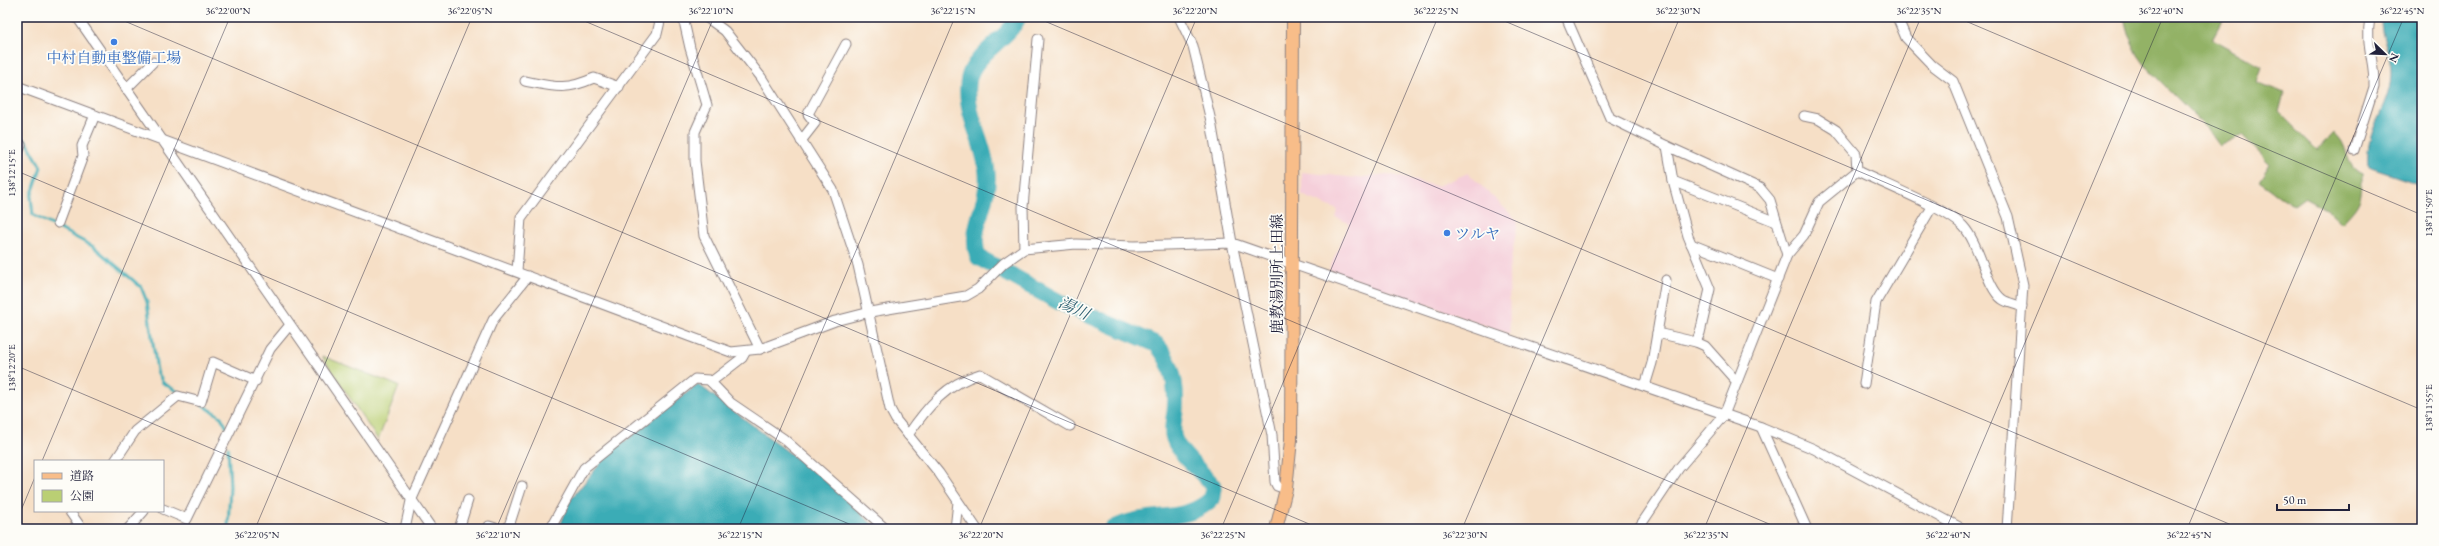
<svg xmlns="http://www.w3.org/2000/svg" width="2439" height="546" font-family="'EB Garamond','Noto Serif JP',serif">
	<style>
		.built { fill: #f5cfda }
		.green { fill: #bacf74; stroke: #6e7858 }
		.forest { fill: #93b266; stroke: #5a6a50 }
		.water { fill: #3bacb6; stroke: #2e6778 }
		.lines { fill: none; stroke-linecap: round; stroke-linejoin: round }
		.stream { stroke: #3bacb6; stroke-width: 3 }
		.river { stroke: #3bacb6; stroke-width: 17 }
		.minor-casing { stroke: #8c8080; stroke-width: 11 }
		.major-casing { stroke: #8c8080; stroke-width: 14 }
		.minor { stroke: #fff; stroke-width: 9 }
		.major { stroke: #f8bd89; stroke-width: 12 }
		.ticks { fill: none; stroke: #22223b; stroke-width: 1; stroke-opacity: 0.45 }
		.shop-dot { fill: #3f7fe0; stroke: #fdfcf7; stroke-width: 1.5 }
		.labels { text-anchor: middle; dominant-baseline: central; stroke-width: 3.5; stroke-linejoin: round; paint-order: stroke }
		.shop-label { font-size: 15px; fill: #366cbe; stroke: #fdfcf7 }
		.street-label { font-size: 15px; fill: #22223b; stroke: #fdfcf7 }
		.water-label { font-size: 16px; font-style: italic; fill: #2d6072; stroke: #fdfcf7 }
		.neatline { fill: none; stroke: #22223b; stroke-width: 1.5 }
		.ticks-label { font-size: 10px; text-anchor: middle; fill: #22223b }
	</style>
	<rect width="100%" height="100%" fill="#fdfcf7"/>
	<filter id="ink" filterUnits="userSpaceOnUse"><feTurbulence type="fractalNoise" baseFrequency=".025" numOctaves="2"/><feDisplacementMap in="SourceGraphic" scale="8" xChannelSelector="R" yChannelSelector="G"/><feConvolveMatrix kernelMatrix="1 2 1 2 8 2 1 2 1" color-interpolation-filters="sRGB"/></filter>
	<filter id="wash" filterUnits="userSpaceOnUse"><feTurbulence type="fractalNoise" baseFrequency=".012" numOctaves="4" result="noise"/><feDisplacementMap in="SourceGraphic" scale="16" xChannelSelector="R" yChannelSelector="G"/><feGaussianBlur stdDeviation="0.9" result="paint"/><feColorMatrix in="noise" values="0 0 0 0 0 0 0 0 0 0 0 0 0 0 0 0 0 1.4 0 .05"/><feComposite in="paint" operator="in"/></filter>
	<g filter="url(#wash)">
		<rect width="100%" height="100%" fill="#f6dfc6"/>
		<path class="built" d="M1302,172L1357,178L1387,174L1437,186L1468,173L1518,221L1509,270L1510,334L1329,270L1349,223L1336,218L1338,210L1302,195Z"/>
		<path class="green" d="M322,356L399,386L378,440Z"/>
		<path class="forest" d="M2124,17H2224L2212,39L2262,67L2257,82L2284,93L2279,112L2317,150L2334,132C2336,135 2340,138 2342,142C2349,155 2347,167 2362,174C2362,201 2361,203 2342,223L2329,211L2305,198L2294,206L2259,181L2270,164L2242,135L2220,146L2205,126L2148,69L2138,55L2128,34Z"/>
		<g class="water">
			<path d="M2381,17H2422V185L2368,167C2364,130 2389,108 2391,75C2392,55 2380,37 2381,17Z"/>
			<path d="M698,384L832,485L877,529H559L570,500L607,455Z"/>
		</g>
		<g class="lines">
			<g class="stream">
				<path d="M17,133L27,142L41,167L31,197L33,215L94,247L141,287L147,302L157,371L163,383L180,393"/>
				<path d="M203,405L221,417L227,428"/>
				<path d="M228,448L230,486L228,529"/>
			</g>
			<path class="river" d="M1018,17C1011,37 974,54 969,78C962,111 985,141 987,173C990,202 968,229 978,257L1061,303L1156,344C1173,362 1177,387 1175,411C1174,418 1172,428 1173,435C1176,452 1203,472 1213,486V497C1187,526 1145,510 1113,529"/>
		</g>
	</g>
	<g filter="url(#ink)">
		<g class="lines">
			<g class="minor-casing">
				<g id="minor">
					<path d="M77,17L432,529"/>
					<path d="M683,17L690,48L707,105L695,132V161L704,236L760,349"/>
					<path d="M706,17L725,31L761,77L833,190L858,265L890,409L896,420L939,473L977,529"/>
					<path d="M1179,17L1193,46L1211,121L1232,243L1272,435L1275,482L1277,486L1286,489"/>
					<path d="M1566,17L1610,118L1667,146L1760,188L1770,200L1787,255"/>
					<path d="M1897,17L1906,38L1932,65L1953,81L2008,217L2023,285L2007,529"/>
					<path d="M525,81C555,87 565,91 594,78L619,87"/>
					<path d="M17,86L731,352L760,349L835,321L870,312L966,296L978,289L1004,263L1024,249L1076,244L1134,246L1232,243L1761,427L1814,449L1963,529"/>
					<path d="M126,89L153,62"/>
					<path d="M1804,116L1818,119L1836,130L1856,154L1857,171"/>
					<path d="M17,140L21,145L17,155"/>
					<path d="M801,141L815,123L808,114L846,44"/>
					<path d="M1667,146L1673,181L1688,236L1710,289L1700,333L1696,342L1705,346L1737,382"/>
					<path d="M2354,150L2374,87C2375,60 2365,47 2370,17"/>
					<path d="M1673,181L1776,222"/>
					<path d="M58,223L83,156L82,146L95,115"/>
					<path d="M1691,244L1778,279"/>
					<path d="M1024,249L1023,207L1038,39"/>
					<path d="M517,271L521,218L657,34L661,17"/>
					<path d="M1657,333L1696,342"/>
					<path d="M711,382L742,358L746,351"/>
					<path d="M1864,384L1876,302L1932,207"/>
					<path d="M1645,386L1652,363L1666,280"/>
					<path d="M1761,427L1807,529"/>
					<path d="M908,435C927,407 946,384 980,374L1070,426"/>
					<path d="M115,461L135,431L178,396L201,402L213,362L256,381"/>
					<path d="M163,509L187,519L270,349L289,326"/>
					<path d="M70,512L82,529"/>
					<path d="M128,529L144,511"/>
					<path d="M405,529L411,501L493,320L528,276"/>
					<path d="M459,529L468,500"/>
					<path d="M488,529L489,526L499,529"/>
					<path d="M508,529L522,486"/>
					<path d="M550,529L584,468L695,379L709,380L731,403L784,439L886,529"/>
					<path d="M955,529L958,502"/>
					<path d="M1638,529L1679,468L1724,415L1787,255L1804,235L1819,202L1857,171C1884,184 1943,207 1963,226C1980,244 1986,287 2002,299C2007,303 2016,304 2022,307"/>
				</g>
			</g>
			<g class="major-casing">
				<path id="major" d="M1276,529L1286,489L1291,440L1293,17"/>
			</g>
			<use href="#minor" class="minor"/>
			<use href="#major" class="major"/>
		</g>
	</g>
	<path class="ticks" d="M115,17L1321,529M575,17L1781,529M1035,17L2241,529M1495,17L2422,410M1956,17L2422,215M2416,17L2422,20M17,171L861,529M17,366L401,529M42,461L230,17M17,520L35,477M255,529L472,17M496,529L714,17M738,529L955,17M979,529L1197,17M1221,529L1438,17M1462,529L1680,17M1704,529L1921,17M1946,529L2163,17M2187,529L2404,17"/>
	<g class="shop-dot">
		<circle cx="114" cy="42" r="4"/>
		<circle cx="1447" cy="233" r="4"/>
	</g>
	<g class="labels">
		<g class="shop-label">
			<text x="114" y="57">中村自動車整備工場</text>
			<text x="1455" y="233" text-anchor="start">ツルヤ</text>
		</g>
		<g class="street-label">
			<text transform="translate(1276 274) rotate(-90)">鹿教湯別所上田線</text>
		</g>
		<g class="water-label">
			<text transform="translate(1074 308) rotate(25)">湯川</text>
		</g>
	</g>
	<rect width="2439" height="546" fill="none" stroke="#fdfcf7" stroke-width="44"/>
	<rect x="34" y="460" width="130" height="52" fill="#fdfcf7" stroke="#a5a5ac"/>
	<rect x="42" y="473" width="20" height="6" fill="#f8bd89" stroke="#a5a5ac"/>
	<text x="70" y="480" font-size="12" fill="#22223b">道路</text>
	<rect x="42" y="490" width="20" height="12" fill="#bacf74" stroke="#a5a5ac"/>
	<text x="70" y="500" font-size="12" fill="#22223b">公園</text>
	<g transform="translate(2385 54) rotate(113)" stroke="#fdfcf7" stroke-width="3" paint-order="stroke">
	<path d="M0-3L7 15L0 10L-7 15Z" fill="#22223b"/>
	<text y="-6" font-size="11" font-weight="bold" text-anchor="middle" fill="#22223b">N</text>
	</g>
	<path d="M2277 504v6h72v-6" fill="none" stroke="#22223b" stroke-width="2"/>
	<text x="2283" y="504" font-size="12" fill="#22223b" stroke="#fdfcf7" stroke-width="3" paint-order="stroke">50 m</text>
	<rect x="22" y="22" width="2395" height="502" class="neatline"/>
	<g class="ticks-label">
		<text x="228" y="14">36°22'00"N</text>
		<text x="470" y="14">36°22'05"N</text>
		<text x="711" y="14">36°22'10"N</text>
		<text x="953" y="14">36°22'15"N</text>
		<text x="1195" y="14">36°22'20"N</text>
		<text x="1436" y="14">36°22'25"N</text>
		<text x="1678" y="14">36°22'30"N</text>
		<text x="1919" y="14">36°22'35"N</text>
		<text x="2161" y="14">36°22'40"N</text>
		<text x="2402" y="14">36°22'45"N</text>
		<text transform="translate(11 173) rotate(-90)" y="4">138°12'15"E</text>
		<text transform="translate(2428 213) rotate(-90)" y="4">138°11'50"E</text>
		<text transform="translate(11 368) rotate(-90)" y="4">138°12'20"E</text>
		<text transform="translate(2428 408) rotate(-90)" y="4">138°11'55"E</text>
		<text x="257" y="538">36°22'05"N</text>
		<text x="498" y="538">36°22'10"N</text>
		<text x="740" y="538">36°22'15"N</text>
		<text x="981" y="538">36°22'20"N</text>
		<text x="1223" y="538">36°22'25"N</text>
		<text x="1465" y="538">36°22'30"N</text>
		<text x="1706" y="538">36°22'35"N</text>
		<text x="1948" y="538">36°22'40"N</text>
		<text x="2189" y="538">36°22'45"N</text>
	</g>
</svg>
